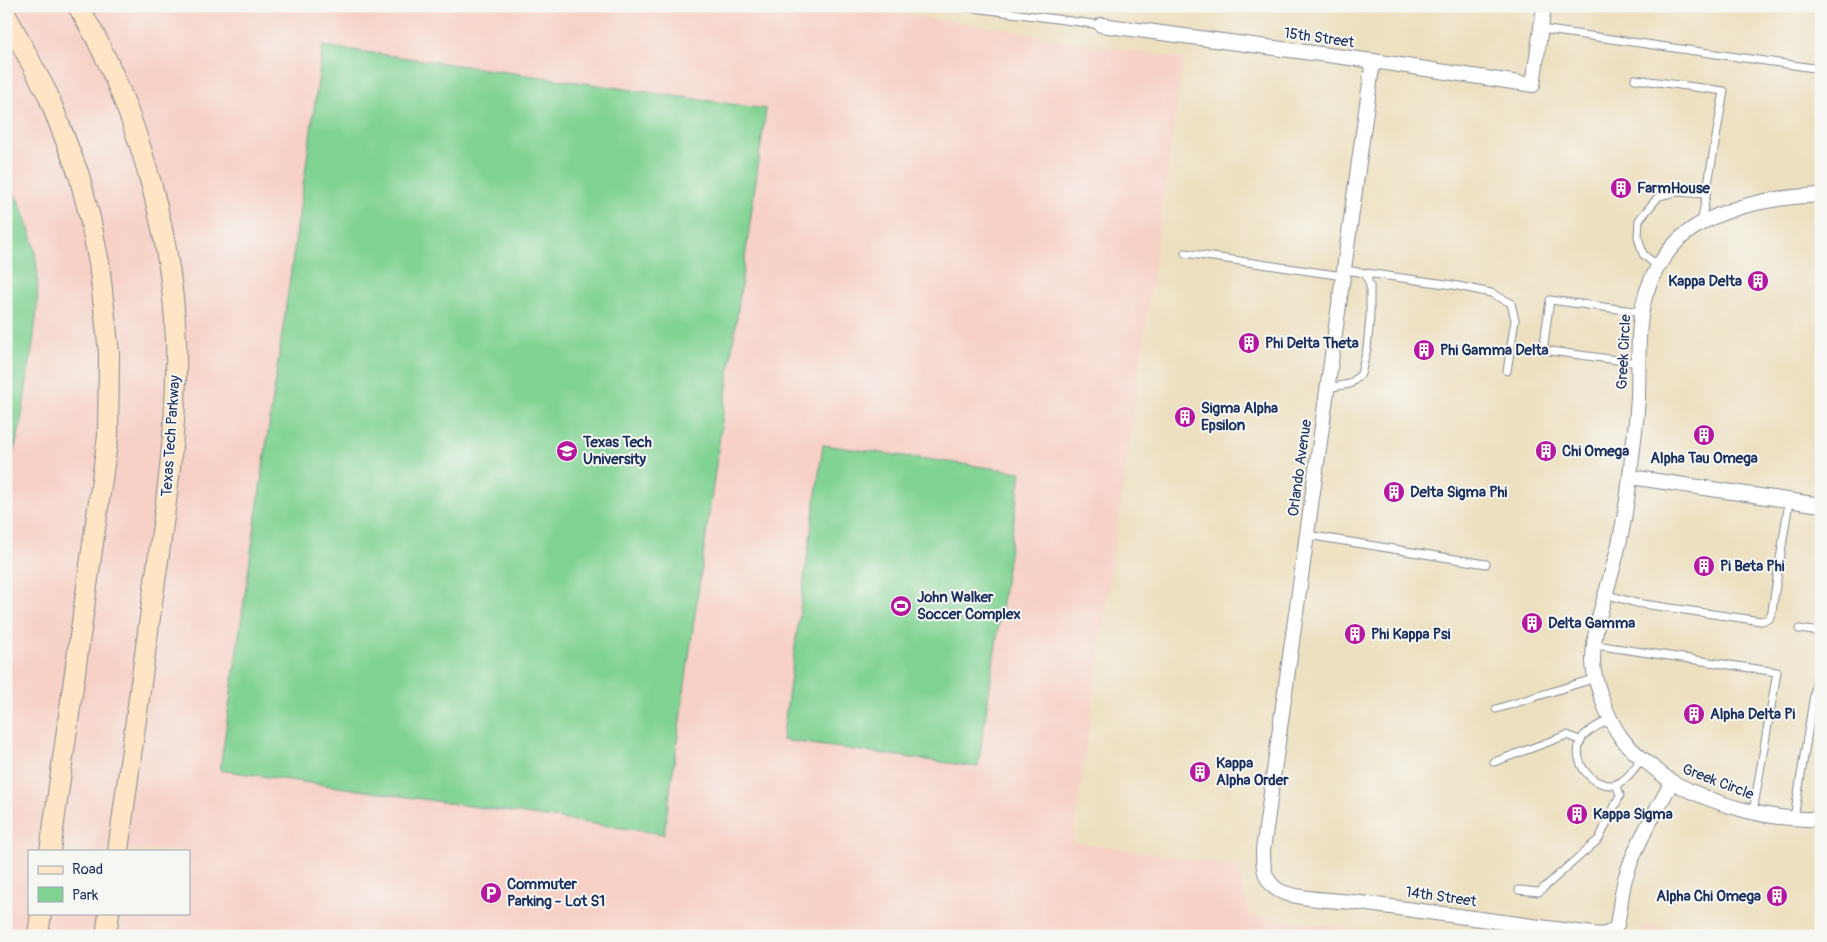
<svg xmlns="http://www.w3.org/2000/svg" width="1827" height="942" font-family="Pangolin,sans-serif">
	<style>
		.built { fill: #f7d1c6; fill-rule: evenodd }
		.green { fill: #81d393; stroke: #4e8178 }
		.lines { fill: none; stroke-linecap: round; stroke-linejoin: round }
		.lane-casing { stroke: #84888f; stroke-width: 9 }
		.street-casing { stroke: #84888f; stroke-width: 16 }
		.secondary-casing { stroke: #84888f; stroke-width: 22 }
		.lane { stroke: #fff; stroke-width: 7 }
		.street { stroke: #fff; stroke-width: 14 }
		.secondary { stroke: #fde5c5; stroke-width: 20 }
		.labels { text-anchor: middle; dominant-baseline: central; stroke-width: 4; stroke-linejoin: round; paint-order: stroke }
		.street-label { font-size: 15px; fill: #1b2f5e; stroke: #f6f6f2 }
		.poi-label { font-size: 15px; font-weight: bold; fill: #1b2f5e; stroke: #f6f6f2; text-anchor: start }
	</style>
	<rect width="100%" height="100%" fill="#f6f6f2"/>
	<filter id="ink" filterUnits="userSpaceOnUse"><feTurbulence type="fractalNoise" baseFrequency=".02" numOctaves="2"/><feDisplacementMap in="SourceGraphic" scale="10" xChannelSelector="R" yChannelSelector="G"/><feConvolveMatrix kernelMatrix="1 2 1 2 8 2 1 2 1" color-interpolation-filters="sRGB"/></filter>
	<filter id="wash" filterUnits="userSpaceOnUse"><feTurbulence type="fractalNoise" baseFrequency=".0096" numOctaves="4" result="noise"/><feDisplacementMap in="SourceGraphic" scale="20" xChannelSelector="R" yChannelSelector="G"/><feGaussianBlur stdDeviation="1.12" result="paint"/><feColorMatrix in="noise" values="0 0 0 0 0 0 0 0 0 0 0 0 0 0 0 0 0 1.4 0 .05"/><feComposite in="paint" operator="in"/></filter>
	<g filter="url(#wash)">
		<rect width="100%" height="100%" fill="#ede0c0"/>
		<g class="built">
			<path d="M6,6H846L1026,32L1028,35L1183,59L1073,842L1236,866L1250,915L1396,936H6ZM29,851H189V913H29Z"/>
			<path d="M1644,925L1722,936H1641Z"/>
		</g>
		<g class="green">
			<path d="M323,46L766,109L664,834L220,770Z"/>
			<path d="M6,179C50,249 39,305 27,382C22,413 20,442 6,470Z"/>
			<path d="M823,445L1021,472L978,767L782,740Z"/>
		</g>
	</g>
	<g filter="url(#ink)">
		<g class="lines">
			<g class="lane-casing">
				<g id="lane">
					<path d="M960,6L1101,25"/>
					<path d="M1541,29L1821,69"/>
					<path d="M1635,79L1724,91L1701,224"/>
					<path d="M1185,253L1343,276"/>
					<path d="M1657,266L1643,254L1638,237L1639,220L1659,196L1676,192L1706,194"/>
					<path d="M1344,270L1453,285L1491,293L1511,303L1515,320L1507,371"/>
					<path d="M1639,363L1543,350L1550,300L1641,312"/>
					<path d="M1327,388L1350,384L1361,374L1367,349L1370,317V286L1365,273"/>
					<path d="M1307,535L1486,564"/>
					<path d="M1605,594L1636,603L1761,621L1769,619L1772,611L1789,501"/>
					<path d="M1799,629L1821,632"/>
					<path d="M1595,645L1777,672L1753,812"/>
					<path d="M1496,709L1596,678"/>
					<path d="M1610,719C1602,724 1587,730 1582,738C1567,765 1601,796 1622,781C1630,776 1636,766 1642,758"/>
					<path d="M1494,762L1567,735L1581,741"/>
					<path d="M1794,818L1817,676H1821"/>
					<path d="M1519,890L1539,892L1599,839L1620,795L1616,784"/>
				</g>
			</g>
			<g class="street-casing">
				<g id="street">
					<path d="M1101,25L1373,61L1533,85L1544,6"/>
					<path d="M1373,61L1263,850C1263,865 1263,877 1275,888C1290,900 1340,900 1361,903C1441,913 1520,925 1600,935C1607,934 1614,932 1617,925C1620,910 1621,894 1625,879C1635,845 1655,813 1672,782"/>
					<path d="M1821,195C1772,197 1705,208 1672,247C1632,294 1640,339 1638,396C1637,420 1633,444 1631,467C1628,498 1623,530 1615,560C1607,593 1593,626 1593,661C1593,673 1597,685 1601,696C1606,711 1613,727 1623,740C1630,749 1640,757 1649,764C1657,770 1665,778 1674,783C1718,806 1771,821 1821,819"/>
					<path d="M1630,477L1821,505"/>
				</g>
			</g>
			<g class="secondary-casing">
				<g id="secondary">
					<path d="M78,6C85,19 93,31 99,44C142,131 173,244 176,341C178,424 166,506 154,588C142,676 130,763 118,851"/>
					<path d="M6,15L48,95L79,175L90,218L99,263L109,353L108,436L50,851"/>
					<path d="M38,936L41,913"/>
					<path d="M106,936L109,913"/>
				</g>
			</g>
			<use href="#lane" class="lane"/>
			<use href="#street" class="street"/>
			<use href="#secondary" class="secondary"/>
		</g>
	</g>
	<defs>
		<g id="building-disc" transform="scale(1.125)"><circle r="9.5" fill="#b5179e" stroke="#f6f6f2"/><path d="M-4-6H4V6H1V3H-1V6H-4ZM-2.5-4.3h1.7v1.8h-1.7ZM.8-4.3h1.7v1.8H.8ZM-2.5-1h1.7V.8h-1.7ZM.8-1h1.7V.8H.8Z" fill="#fff"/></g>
		<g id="university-disc" transform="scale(1.125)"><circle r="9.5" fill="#b5179e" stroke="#f6f6f2"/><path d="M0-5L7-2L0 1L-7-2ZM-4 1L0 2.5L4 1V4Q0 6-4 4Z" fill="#fff"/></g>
		<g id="stadium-disc" transform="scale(1.125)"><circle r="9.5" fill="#b5179e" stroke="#f6f6f2"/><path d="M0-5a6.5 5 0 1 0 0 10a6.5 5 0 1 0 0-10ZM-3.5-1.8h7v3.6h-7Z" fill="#fff"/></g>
		<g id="parking-disc" transform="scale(1.125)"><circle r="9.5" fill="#b5179e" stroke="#f6f6f2"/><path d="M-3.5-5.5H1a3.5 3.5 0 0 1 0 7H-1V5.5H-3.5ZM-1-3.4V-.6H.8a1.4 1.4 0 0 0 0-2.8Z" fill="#fff"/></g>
	</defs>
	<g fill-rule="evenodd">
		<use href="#building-disc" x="1621" y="188"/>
		<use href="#building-disc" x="1758" y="281"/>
		<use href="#building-disc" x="1249" y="343"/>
		<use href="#building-disc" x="1424" y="350"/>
		<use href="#building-disc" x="1185" y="417"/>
		<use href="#building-disc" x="1704" y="435"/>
		<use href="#university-disc" x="567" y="451"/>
		<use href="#building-disc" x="1546" y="451"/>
		<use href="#building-disc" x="1394" y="492"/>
		<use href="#building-disc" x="1704" y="566"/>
		<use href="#stadium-disc" x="901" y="606"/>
		<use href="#building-disc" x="1532" y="623"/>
		<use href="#building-disc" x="1355" y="634"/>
		<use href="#building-disc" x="1694" y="714"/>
		<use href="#building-disc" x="1200" y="772"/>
		<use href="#building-disc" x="1577" y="814"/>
		<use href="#parking-disc" x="491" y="893"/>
		<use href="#building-disc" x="1777" y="896"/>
	</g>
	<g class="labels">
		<g class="street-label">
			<text transform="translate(1319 38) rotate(8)">15th Street</text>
			<text transform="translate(1624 352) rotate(-87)">Greek Circle</text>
			<text transform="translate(171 436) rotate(-86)">Texas Tech Parkway</text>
			<text transform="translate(1300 468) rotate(-82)">Orlando Avenue</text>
			<text transform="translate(1718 782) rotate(21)">Greek Circle</text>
			<text transform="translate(1441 897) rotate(8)">14th Street</text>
		</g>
		<g class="poi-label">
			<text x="1637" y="188">FarmHouse</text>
			<text x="1742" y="281" text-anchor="end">Kappa Delta</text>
			<text x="1265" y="343">Phi Delta Theta</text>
			<text x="1440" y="350">Phi Gamma Delta</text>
			<text x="1201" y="408">Sigma Alpha<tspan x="1201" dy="17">Epsilon</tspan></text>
			<text x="583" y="442">Texas Tech<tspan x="583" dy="17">University</tspan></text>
			<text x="1562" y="451">Chi Omega</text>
			<text x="1704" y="458" text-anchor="middle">Alpha Tau Omega</text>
			<text x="1410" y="492">Delta Sigma Phi</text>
			<text x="1720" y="566">Pi Beta Phi</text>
			<text x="917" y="597">John Walker<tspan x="917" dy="17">Soccer Complex</tspan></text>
			<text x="1548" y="623">Delta Gamma</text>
			<text x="1371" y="634">Phi Kappa Psi</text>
			<text x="1710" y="714">Alpha Delta Pi</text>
			<text x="1216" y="763">Kappa<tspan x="1216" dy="17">Alpha Order</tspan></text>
			<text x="1593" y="814">Kappa Sigma</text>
			<text x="507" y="884">Commuter<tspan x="507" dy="17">Parking - Lot S1</tspan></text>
			<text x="1761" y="896" text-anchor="end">Alpha Chi Omega</text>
		</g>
	</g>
	<rect width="1827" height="942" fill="none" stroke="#f6f6f2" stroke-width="25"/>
	<rect x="28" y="850" width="162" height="65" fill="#f6f6f2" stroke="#9ea6b7"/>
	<rect x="38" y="866" width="25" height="8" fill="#fde5c5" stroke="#9ea6b7"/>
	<text x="72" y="874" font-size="15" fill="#1b2f5e">Road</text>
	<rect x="38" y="887" width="25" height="15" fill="#81d393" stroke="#9ea6b7"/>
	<text x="72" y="900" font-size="15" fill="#1b2f5e">Park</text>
</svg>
